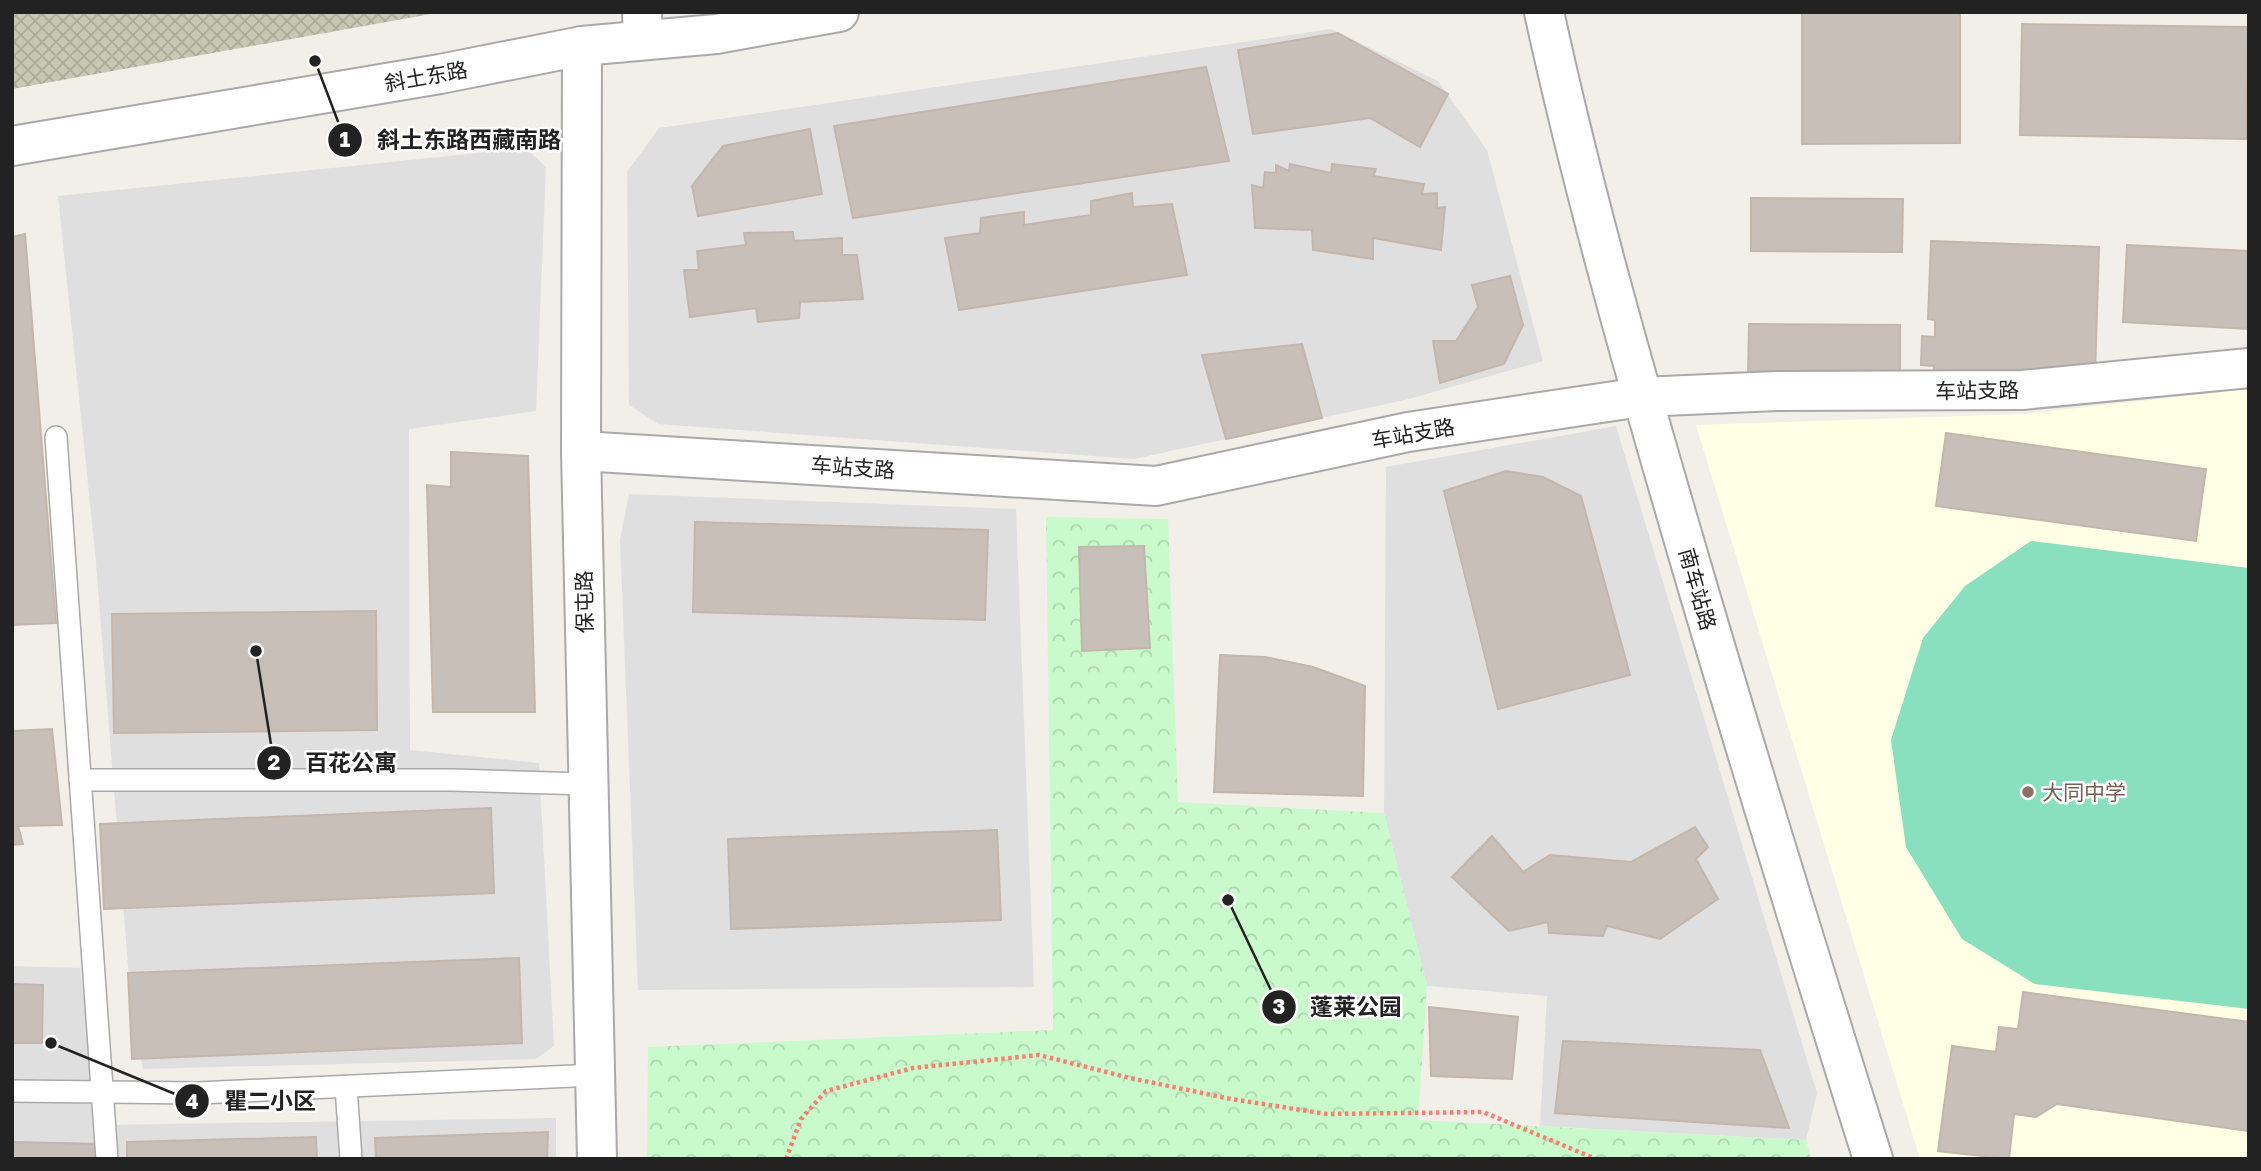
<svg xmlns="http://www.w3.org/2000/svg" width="2261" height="1171" font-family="'Golos Text','Noto Sans SC',sans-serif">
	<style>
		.residential { fill: #e0dfdf }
		.education { fill: #ffffe5 }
		.construction { fill: url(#construction-cross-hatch) }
		.park { fill: url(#park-crowns) }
		.pitch { fill: #88e0be }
		.building { fill: #c7bfb8; stroke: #c4b6ab; stroke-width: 2 }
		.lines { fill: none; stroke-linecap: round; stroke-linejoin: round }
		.service-casing { stroke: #a9a9a9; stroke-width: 24 }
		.minor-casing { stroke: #a9a9a9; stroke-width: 42 }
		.tertiary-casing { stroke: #a9a9a9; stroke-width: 42 }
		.path { stroke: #fa8072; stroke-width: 4.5; stroke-dasharray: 3.5 3.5; stroke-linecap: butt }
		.service { stroke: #fff; stroke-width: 21 }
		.minor { stroke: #fff; stroke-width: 38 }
		.tertiary { stroke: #fff; stroke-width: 38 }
		.education-dot { fill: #8d6e63; stroke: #fff; stroke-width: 2.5 }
		.labels { text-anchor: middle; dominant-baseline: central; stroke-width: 5; stroke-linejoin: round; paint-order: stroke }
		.street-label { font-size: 21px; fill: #222; stroke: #fff }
		.education-label { font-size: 21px; fill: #785e54; stroke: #fff; text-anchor: start }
		.leader { fill: none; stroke: #222; stroke-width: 2.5 }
		.callout-dot { fill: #222; stroke: #fff; stroke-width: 2.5 }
		.mark-label { font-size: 21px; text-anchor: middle; font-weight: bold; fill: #fff }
		.callout-label { font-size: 23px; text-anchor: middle; font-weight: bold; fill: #222; stroke: #fff; stroke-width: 5; stroke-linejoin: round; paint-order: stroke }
	</style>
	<defs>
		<pattern id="construction-cross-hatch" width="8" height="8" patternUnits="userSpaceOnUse" patternTransform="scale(1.75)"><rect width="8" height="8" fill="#c7c7b4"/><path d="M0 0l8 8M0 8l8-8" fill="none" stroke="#abab9a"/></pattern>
		<pattern id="park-crowns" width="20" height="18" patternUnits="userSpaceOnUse" patternTransform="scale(1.75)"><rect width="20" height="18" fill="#c8facc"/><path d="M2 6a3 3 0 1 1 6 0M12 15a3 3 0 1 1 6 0" fill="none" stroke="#acd6af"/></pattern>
	</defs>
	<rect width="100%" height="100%" fill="#f2efe9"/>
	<g class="residential">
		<path d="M1331,29L1438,81L1487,150L1543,361L1409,399L1134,459L658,424L629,405L627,172L659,128Z"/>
		<path d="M526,148L546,167L536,411L409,429L410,750L539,763L554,1046L536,1059L143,1069L132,1016L95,551L58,196Z"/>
		<path d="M1616,426L1817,1093L1806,1140L1540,1126L1547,996L1427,986L1384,813L1386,467Z"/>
		<path d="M629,494L1016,509L1034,987L638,990L620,540Z"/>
		<path d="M12,966L80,968L100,1125L556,1118V1159H12Z"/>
	</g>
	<path class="education" d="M2249,389V1159H1920L1696,425L2024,414Z"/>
	<path class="construction" d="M12,12H442L12,89Z"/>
	<path class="park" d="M1046,517L1168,519L1178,802L1384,813L1427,986L1418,1120L1806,1140L1811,1159H647L648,1047L1053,1030Z"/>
	<path class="pitch" d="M2031,541L2249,568V1009L2035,984L1962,939L1906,847L1891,740L1923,638L1965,586Z"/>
	<g class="building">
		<path d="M1802,12H1960V143L1802,144Z"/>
		<path d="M2022,24L2248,27L2246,139L2020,135Z"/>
		<path d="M1338,33L1448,94L1420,147L1370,118L1253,134L1238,50Z"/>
		<path d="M1206,67L1229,161L853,218L834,126Z"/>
		<path d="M810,129L822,194L698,216L692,186L723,146Z"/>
		<path d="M1290,164L1331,173L1332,164L1376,169L1373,176L1424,184L1422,194L1437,193V208L1445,207L1441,250L1373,238V259L1313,250L1312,230L1255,228L1252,185L1263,188L1265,172L1276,173V165L1289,171Z"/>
		<path d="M1132,193L1133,207L1172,204L1187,275L959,310L945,238L980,233L981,218L1024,212V225L1091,215V201Z"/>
		<path d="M1751,198L1903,199L1902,252L1751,251Z"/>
		<path d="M793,232L794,241L842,238V255H857L863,299L800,302L799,318L758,322L756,308L690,317L684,270H699L697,251L746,245L744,233Z"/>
		<path d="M25,234L56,623L12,625V237Z"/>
		<path d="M1931,241L2099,247L2095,374L1934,377V366L1921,365L1922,336L1935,337V320L1928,319Z"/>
		<path d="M2127,245L2249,251V329L2123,322Z"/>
		<path d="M1510,276L1523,325L1504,364L1440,383L1433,341H1456L1478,307L1472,285Z"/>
		<path d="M1749,324L1900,325V377H1748Z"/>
		<path d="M1302,344L1322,418L1226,439L1202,355Z"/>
		<path d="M1946,433L2206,469L2196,541L1936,506Z"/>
		<path d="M451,452L528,456L535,712H433L427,485L451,487Z"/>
		<path d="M1506,471L1543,477L1581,496L1630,675L1498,709L1444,491Z"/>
		<path d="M695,522L988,530L985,620L693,612Z"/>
		<path d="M1144,546L1150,648L1082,651L1079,547Z"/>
		<path d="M376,611L377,730L114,733L112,614Z"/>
		<path d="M1220,655L1265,657L1313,667L1365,686L1363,796L1214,792Z"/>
		<path d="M52,729L62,825L18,826L23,844L12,845V731Z"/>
		<path d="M491,808L494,893L104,909L100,824Z"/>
		<path d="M1695,827L1708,847L1696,859L1718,899L1660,939L1607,926L1603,936L1549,933L1548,922L1509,931L1452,877L1492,836L1523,872L1550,855L1631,862Z"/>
		<path d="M997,830L1001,920L731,929L728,839Z"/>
		<path d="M519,958L522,1043L132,1059L128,973Z"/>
		<path d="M12,984L43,985L42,1043H12Z"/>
		<path d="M2023,992L2249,1022V1131L2057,1104L2036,1117L2014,1114L2009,1159L1938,1151L1952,1046L1996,1052L1999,1027L2018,1029Z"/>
		<path d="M1429,1007L1518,1017L1512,1079L1431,1076Z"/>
		<path d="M1563,1041L1760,1050L1789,1128L1555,1113Z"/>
		<path d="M548,1132L547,1159H376L375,1138Z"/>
		<path d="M316,1137L317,1159H127V1142Z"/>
		<path d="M12,1142L104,1144L103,1159H12Z"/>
	</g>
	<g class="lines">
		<g class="service-casing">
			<g id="service">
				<path d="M56,437L107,1159"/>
				<path d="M80,780H452L588,784"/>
				<path d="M346,1087L351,1159"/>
				<path d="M12,1091L198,1093L595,1075"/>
			</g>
		</g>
		<g class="minor-casing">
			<g id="minor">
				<path d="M642,12L643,40"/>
				<path d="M582,46L581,451L597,1159"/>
				<path d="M581,451L1156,486L1408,432L1641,397L1777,391L2022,390L2249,368"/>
			</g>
		</g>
		<g class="tertiary-casing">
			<g id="tertiary">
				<path d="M1544,12C1585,200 1638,384 1692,568C1750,766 1811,962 1873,1159"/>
				<path d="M12,146L440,74L582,46L716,34L839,12"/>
			</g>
		</g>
		<path class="path" d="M786,1159L801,1119L826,1091L913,1068L1039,1055L1130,1078L1231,1099L1327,1114L1483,1112L1596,1159"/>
		<use href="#service" class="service"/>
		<use href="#minor" class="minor"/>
		<use href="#tertiary" class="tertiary"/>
	</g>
	<circle class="education-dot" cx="2028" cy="792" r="7"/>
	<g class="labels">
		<g class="street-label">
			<text transform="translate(426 76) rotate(-10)">斜土东路</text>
			<text transform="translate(1977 390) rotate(-1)">车站支路</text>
			<text transform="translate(1413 433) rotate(-10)">车站支路</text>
			<text transform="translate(853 467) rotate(4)">车站支路</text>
			<text transform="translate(1698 589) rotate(74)">南车站路</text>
			<text transform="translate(584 602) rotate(-91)">保屯路</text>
		</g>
		<g class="education-label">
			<text x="2042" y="792">大同中学</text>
		</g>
	</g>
	<path class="leader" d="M315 61L345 140M256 651L274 763M1228 900L1279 1007M51 1043L192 1101"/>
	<g class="callout-dot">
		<circle cx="315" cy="61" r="7"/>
		<circle cx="256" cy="651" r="7"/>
		<circle cx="1228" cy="900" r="7"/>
		<circle cx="51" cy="1043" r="7"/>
		<circle cx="345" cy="140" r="18"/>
		<circle cx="274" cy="763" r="18"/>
		<circle cx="1279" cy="1007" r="18"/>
		<circle cx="192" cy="1101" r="18"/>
	</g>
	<g class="mark-label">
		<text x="345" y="147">1</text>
		<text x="274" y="770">2</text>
		<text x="1279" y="1014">3</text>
		<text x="192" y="1109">4</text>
	</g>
	<g class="callout-label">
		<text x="469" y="148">斜土东路西藏南路</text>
		<text x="351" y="771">百花公寓</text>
		<text x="1356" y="1015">蓬莱公园</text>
		<text x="270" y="1109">瞿二小区</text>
	</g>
	<rect width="2261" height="1171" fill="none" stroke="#222222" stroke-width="28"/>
</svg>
